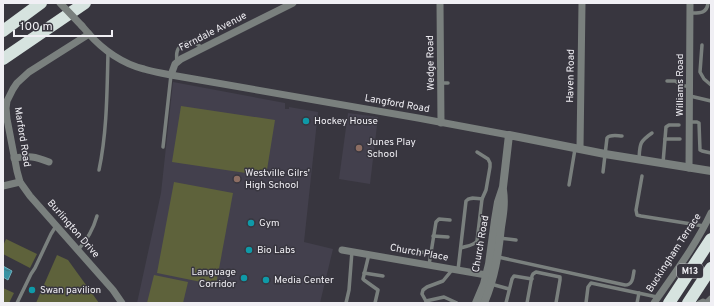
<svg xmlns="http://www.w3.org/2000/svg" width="714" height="306" font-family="Overpass,sans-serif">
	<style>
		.built { fill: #43404d }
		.green { fill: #5e623b }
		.water { fill: url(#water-ripples); stroke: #6eaebb }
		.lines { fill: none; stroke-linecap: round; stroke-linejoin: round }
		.service { stroke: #7a807e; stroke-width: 3.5 }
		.pedestrian { stroke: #7a807e; stroke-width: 5 }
		.minor { stroke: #7a807e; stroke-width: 7 }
		.tertiary { stroke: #7a807e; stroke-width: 8 }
		.motorway { stroke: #d6e3df; stroke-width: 12 }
		.minor-bridge { stroke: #7a807e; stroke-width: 7 }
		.culture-dot { fill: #0f9aa8; stroke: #38363f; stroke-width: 1.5 }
		.education-dot { fill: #8d6e63; stroke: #38363f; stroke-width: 1.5 }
		.labels { text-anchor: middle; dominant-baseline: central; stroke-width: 3; stroke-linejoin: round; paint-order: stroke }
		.shield { fill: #38363f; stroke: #b9b8be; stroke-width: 1 }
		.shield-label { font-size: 9px; font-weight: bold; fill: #f0eff4 }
		.street-label { font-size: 10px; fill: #f0eff4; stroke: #38363f }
		.poi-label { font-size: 10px; fill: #f0eff4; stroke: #38363f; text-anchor: start }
	</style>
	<defs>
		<pattern id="water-ripples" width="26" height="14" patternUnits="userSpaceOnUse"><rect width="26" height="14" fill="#3792a3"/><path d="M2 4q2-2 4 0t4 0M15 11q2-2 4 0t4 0" fill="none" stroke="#3d7884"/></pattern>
	</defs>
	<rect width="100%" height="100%" fill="#38363f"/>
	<g class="built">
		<path d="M173,82L285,103V109H289V107L318,112L304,242L333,249L320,303H137L161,193Z"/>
		<path d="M348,113L378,117L370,184L339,179Z"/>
	</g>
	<g class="green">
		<path d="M181,106L275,120L266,176L172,162Z"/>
		<path d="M174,182L233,193L216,285L157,273Z"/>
		<path d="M6,239L37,254L30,268L3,254V246Z"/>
		<path d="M57,255L68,260L99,303H36Z"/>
		<path d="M154,275L188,282L183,303H147Z"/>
		<path d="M3,288L14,293L9,303H3Z"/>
	</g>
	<path class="water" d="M3,266L12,271L8,280L3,277Z"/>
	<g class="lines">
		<g class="service">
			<path d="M690,13C699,13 707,14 708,3"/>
			<path d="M702,45L700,72L704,79L711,85"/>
			<path d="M177,62C176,54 176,47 185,43C187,42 189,42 191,42C195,42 199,46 203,48"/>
			<path d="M667,81H675L684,86H690"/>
			<path d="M441,83H448"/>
			<path d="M690,96L711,101"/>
			<path d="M690,122H697L699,123L700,150L702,151L711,153"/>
			<path d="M665,139H680"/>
			<path d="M163,147L171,75"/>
			<path d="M639,159C640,144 639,142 652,133"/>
			<path d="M663,163L666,127L669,125H679"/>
			<path d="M99,170C107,132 107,92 108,53"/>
			<path d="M603,172L607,138C610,134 618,136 622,136"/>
			<path d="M642,176L636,210L637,215L641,216L704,226"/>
			<path d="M569,185L575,149"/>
			<path d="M433,236L448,237"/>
			<path d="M499,238L516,240"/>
			<path d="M461,248C466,246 473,246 477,241L482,199L486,190L490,167V163L488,159L477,152"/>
			<path d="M78,250C88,239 93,230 97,216"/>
			<path d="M416,251L431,254"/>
			<path d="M369,254L363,279L364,280L378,290L375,303"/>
			<path d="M498,257L625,285C633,285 633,277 634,271"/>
			<path d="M429,265L436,222L439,219L450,220"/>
			<path d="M458,270L466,201C470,196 477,199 482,199"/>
			<path d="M364,273L383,276"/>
			<path d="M491,284L509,289"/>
			<path d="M426,301L444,297L457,303"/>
			<path d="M17,303L31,274L35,268L51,234L56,226"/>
			<path d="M346,303L349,290L352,251"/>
			<path d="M427,303L422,294L423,290L427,287L443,281L452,270"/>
			<path d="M506,303L512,279L514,276L532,279"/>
			<path d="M527,303L532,276L533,274L536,272L560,277V280L556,303"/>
			<path d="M586,303L588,287L591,283L657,297"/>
			<path d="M637,303L639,293"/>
		</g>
		<path class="pedestrian" d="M699,303L703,301L707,303"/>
		<g class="minor">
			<path d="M440,3L441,123"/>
			<path d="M82,26L89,34L29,72L17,83L13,89L7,101L6,108L7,119L17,171L20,182L30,196L113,290L122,303"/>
			<path d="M89,34C103,50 123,64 144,69C153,72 162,73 171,75L418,118L509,135"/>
			<path d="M171,75L175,64L181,59L293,3"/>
			<path d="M580,148L582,3"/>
			<path d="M14,158C30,156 34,156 49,162"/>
			<path d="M689,168L690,3"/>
			<path d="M3,186L20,182"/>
			<path d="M342,250L492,276"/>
			<path d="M654,303C674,274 696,245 711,213"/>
			<path d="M707,303L711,299"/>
		</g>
		<g class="tertiary">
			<path d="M476,303L484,284L489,264L495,220L498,202L503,187L509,135L605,154L711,171"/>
			<path d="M484,303C495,277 498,255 501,227C503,215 505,203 503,190"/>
		</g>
		<g class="motorway">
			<path d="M3,31L41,3"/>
			<path d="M3,59L85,3"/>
			<path d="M669,303L711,239"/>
			<path d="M688,303L711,268"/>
		</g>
		<path class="minor-bridge" d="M60,3L82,26"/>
	</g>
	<g class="culture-dot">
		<circle cx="306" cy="121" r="4"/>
		<circle cx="251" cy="223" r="4"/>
		<circle cx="249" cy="250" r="4"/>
		<circle cx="244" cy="278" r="4"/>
		<circle cx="266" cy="280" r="4"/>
		<circle cx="32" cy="290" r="4"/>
	</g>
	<g class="education-dot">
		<circle cx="359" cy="148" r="4"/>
		<circle cx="237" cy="179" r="4"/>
	</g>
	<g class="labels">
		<rect class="shield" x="677" y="264" width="26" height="14" rx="3"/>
		<g class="shield-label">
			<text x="690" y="271">M13</text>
		</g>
		<g class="street-label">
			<text transform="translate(213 32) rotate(-27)">Ferndale Avenue</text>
			<text transform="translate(431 63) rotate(-91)">Wedge Road</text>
			<text transform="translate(571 76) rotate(-89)">Haven Road</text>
			<text transform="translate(680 85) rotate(-90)">Williams Road</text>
			<text transform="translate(397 104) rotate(10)">Langford Road</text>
			<text transform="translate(22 137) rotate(81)">Marford Road</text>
			<text transform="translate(73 229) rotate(49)">Burlington Drive</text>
			<text transform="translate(481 244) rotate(-80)">Church Road</text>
			<text transform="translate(419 253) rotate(10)">Church Place</text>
			<text transform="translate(674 253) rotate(-57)">Buckingham Terrace</text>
		</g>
		<g class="poi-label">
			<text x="314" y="121">Hockey House</text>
			<text x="367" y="142">Junes Play<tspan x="367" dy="12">School</tspan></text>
			<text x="245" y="173">Westville Gilrs'<tspan x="245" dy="12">High School</tspan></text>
			<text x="259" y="223">Gym</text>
			<text x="257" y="250">Bio Labs</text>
			<text x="236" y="272" text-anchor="end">Language<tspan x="236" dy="12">Corridor</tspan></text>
			<text x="274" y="280">Media Center</text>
			<text x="40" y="290">Swan pavilion</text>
		</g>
	</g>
	<rect width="714" height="306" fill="none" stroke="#f0eff4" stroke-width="8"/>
	<path d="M14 30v6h98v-6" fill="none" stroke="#f0eff4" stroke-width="2"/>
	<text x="20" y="30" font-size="12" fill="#f0eff4" stroke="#38363f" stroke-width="3" paint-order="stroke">100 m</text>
</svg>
